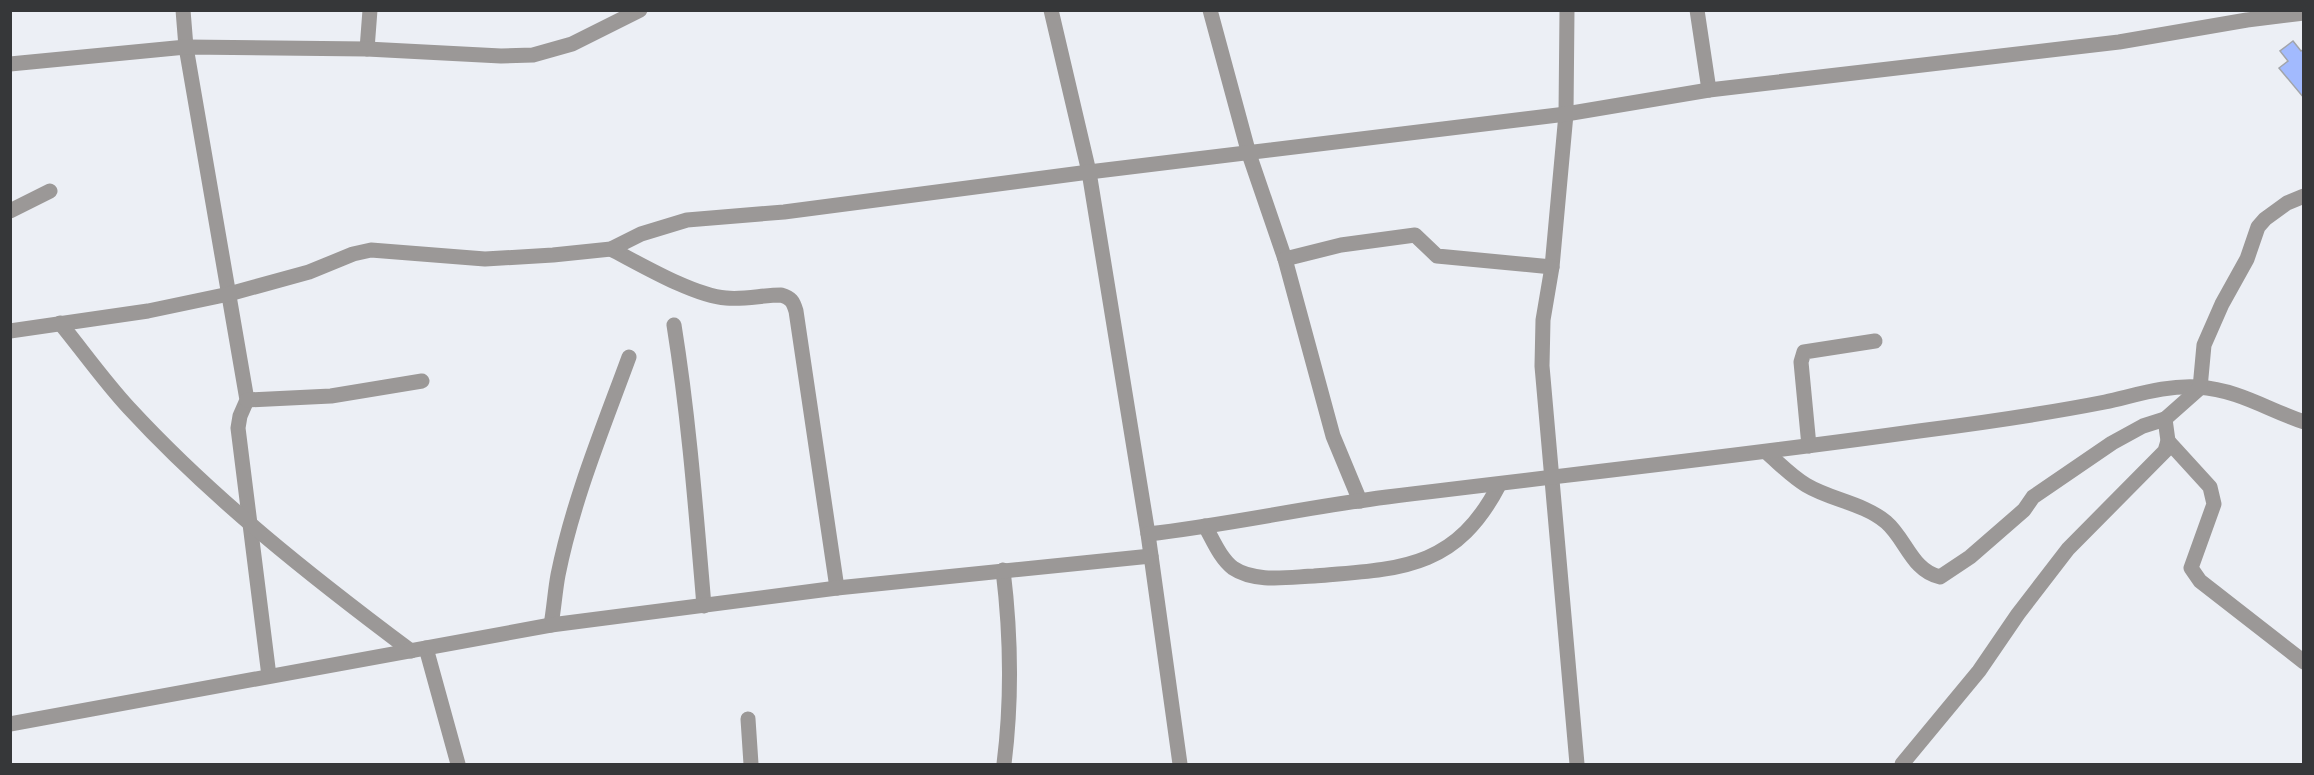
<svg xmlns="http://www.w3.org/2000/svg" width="2314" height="775" font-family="'Source Sans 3',sans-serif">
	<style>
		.building { fill: #a2bafe; stroke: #a2a5aa; stroke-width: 1.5 }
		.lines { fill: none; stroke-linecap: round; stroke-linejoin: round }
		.minor { stroke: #9b9897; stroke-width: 15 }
	</style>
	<rect width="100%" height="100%" fill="#eceff5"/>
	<path class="building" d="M2293,41L2301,51L2304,49V98L2279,68L2288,61L2280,51Z"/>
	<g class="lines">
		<g class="minor">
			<path d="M183,10L186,47L247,400L240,416L238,428L269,676"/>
			<path d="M1051,10L1089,172L1148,534L1180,764"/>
			<path d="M1210,10L1249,154L1285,259L1333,436L1360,501"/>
			<path d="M1567,10L1566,114L1552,267L1543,320L1542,366L1577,764"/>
			<path d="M1697,10L1709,90"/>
			<path d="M367,49L370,10"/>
			<path d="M10,64L186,47L367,49L501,56L533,55L572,44L640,10"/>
			<path d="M10,211L50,191"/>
			<path d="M611,249C640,264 694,296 726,298C744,300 763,295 781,295C791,298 793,301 796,311L837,588"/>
			<path d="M1285,259L1341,245L1415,235L1437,256L1552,267"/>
			<path d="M60,323C83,351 104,381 129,408C213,499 312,577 411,651"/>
			<path d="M674,325C689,418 696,512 704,606"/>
			<path d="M10,331L148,311L229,294L309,272L353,254L371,250L485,259L553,255L611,249L641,234L687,220L784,212L1089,172L1566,114L1709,90L2119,42L2247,20L2304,13"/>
			<path d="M247,400L331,396L422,381"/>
			<path d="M2168,441L2210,487L2214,504L2191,568L2200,581L2304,662"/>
			<path d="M1809,446L1801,362L1804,352L1875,341"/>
			<path d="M1766,452C1779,463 1791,476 1806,485C1831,500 1863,503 1886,522C1906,539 1912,571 1940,577L1970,557L2024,510L2033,497L2112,443L2143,426L2165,419"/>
			<path d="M1205,526C1213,540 1220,558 1233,568C1255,583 1289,577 1314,576C1399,569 1455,570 1499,485"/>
			<path d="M1148,534C1228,525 1307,507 1387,497C1564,475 1742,456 1919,431C1981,423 2044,414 2105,402C2137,395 2166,385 2198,387C2239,390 2266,409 2304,422"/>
			<path d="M1003,570C1011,635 1012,700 1004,764"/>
			<path d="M551,625C554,608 555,591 558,575C573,500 603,428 629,357"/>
			<path d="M426,648L458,764"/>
			<path d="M748,719L751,764"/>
			<path d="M10,724L551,625L837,588L1151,556"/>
			<path d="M1902,764L1979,671L2018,614L2068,549L2165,451L2168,441L2165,419L2200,388L2204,345L2222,304L2247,259L2258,227L2265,219L2287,203L2304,196"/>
		</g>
	</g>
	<rect width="2314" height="775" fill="none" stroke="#363739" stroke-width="24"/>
</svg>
